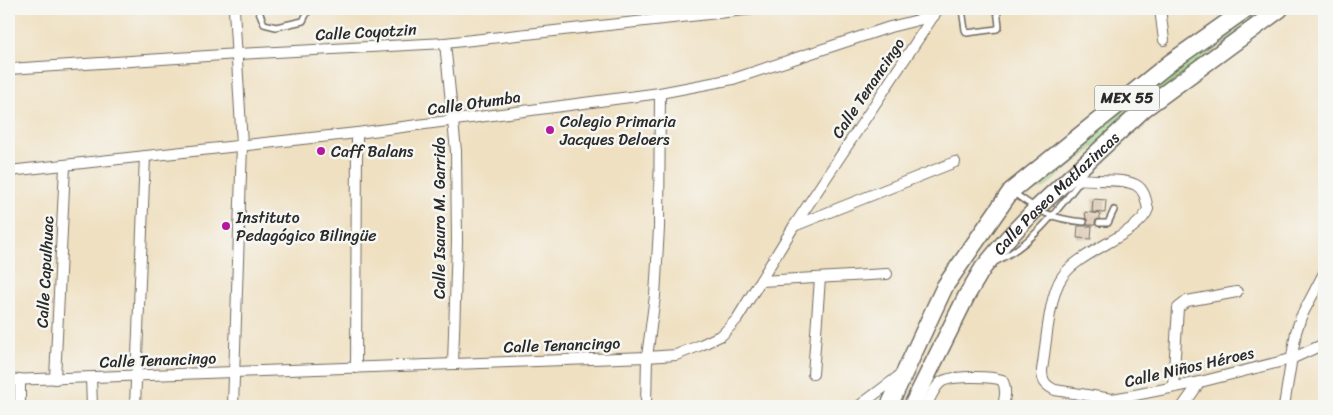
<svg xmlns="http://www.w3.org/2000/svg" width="1333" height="415" font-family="Sriracha,sans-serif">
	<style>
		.grass { fill: #9cd68a; stroke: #64805a }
		.building { fill: #c7a683 }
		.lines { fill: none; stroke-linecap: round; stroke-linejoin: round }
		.service-casing { stroke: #706a60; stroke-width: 8 }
		.minor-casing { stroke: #706a60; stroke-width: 12 }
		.trunk-casing { stroke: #706a60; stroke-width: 19 }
		.service { stroke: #fff; stroke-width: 5 }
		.minor { stroke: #fff; stroke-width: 10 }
		.trunk { stroke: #fff; stroke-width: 16 }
		.poi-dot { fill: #b5179e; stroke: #f6f6f2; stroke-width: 2 }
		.labels { text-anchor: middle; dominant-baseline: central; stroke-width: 5; stroke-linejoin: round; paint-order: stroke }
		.shield { fill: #f6f6f2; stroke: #686867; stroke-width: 1 }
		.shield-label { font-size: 15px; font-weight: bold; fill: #2b2b2b }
		.street-label { font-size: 16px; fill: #2b2b2b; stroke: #f6f6f2 }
		.poi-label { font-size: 16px; fill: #2b2b2b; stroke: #f6f6f2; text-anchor: start }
	</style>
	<rect width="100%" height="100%" fill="#f6f6f2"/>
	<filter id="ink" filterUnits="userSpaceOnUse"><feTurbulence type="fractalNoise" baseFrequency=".02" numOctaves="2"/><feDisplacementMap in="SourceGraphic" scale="10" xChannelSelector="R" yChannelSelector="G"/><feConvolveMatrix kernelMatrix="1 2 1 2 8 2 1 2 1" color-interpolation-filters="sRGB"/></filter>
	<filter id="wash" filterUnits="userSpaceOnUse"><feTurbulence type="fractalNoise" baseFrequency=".0096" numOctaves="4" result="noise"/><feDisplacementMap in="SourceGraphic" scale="20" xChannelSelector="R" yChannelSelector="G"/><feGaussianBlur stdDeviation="1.12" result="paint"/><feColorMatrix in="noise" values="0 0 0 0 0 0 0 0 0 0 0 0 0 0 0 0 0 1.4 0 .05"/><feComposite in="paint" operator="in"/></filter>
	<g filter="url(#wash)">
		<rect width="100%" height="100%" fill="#efe0c1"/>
		<path class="grass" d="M1257,9H1271L1194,65L1049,183L1043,188H1037L1033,183L1147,91Z"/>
		<g id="blocks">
			<g class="building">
				<path d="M1093,199L1106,200L1105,213L1092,212Z"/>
				<path d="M1085,212L1100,214L1099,219L1095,221V225H1087Z"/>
				<path d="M1078,226H1092L1091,239L1077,238Z"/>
			</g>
		</g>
	</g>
	<g filter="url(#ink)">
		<use href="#blocks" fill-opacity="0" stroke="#706a60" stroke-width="1"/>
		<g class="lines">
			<g class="service-casing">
				<g id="service">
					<path d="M258,9L264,24L276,27L303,21L309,9"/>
					<path d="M962,9L965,30L967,33L997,29L999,26L997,9"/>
					<path d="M1014,193C1040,212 1051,219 1084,222"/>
					<path d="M1099,223H1108L1114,210"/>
					<path d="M997,261C1033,243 1056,212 1081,180"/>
				</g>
			</g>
			<g class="minor-casing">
				<g id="minor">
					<path d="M1160,9L1164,40"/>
					<path d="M445,43L456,151L457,241L453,364"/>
					<path d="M9,69L238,54L445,43L754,9"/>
					<path d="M9,171L357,133L660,93L733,79L890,27L934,16"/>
					<path d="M1070,178C1088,182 1121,177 1136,185C1145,190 1146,201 1148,209C1140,234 1079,251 1062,277C1049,295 1046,346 1042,370C1042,381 1045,385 1055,390L1112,399L1130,396L1200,382L1291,359L1324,344"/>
					<path d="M794,226L955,162"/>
					<path d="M761,281L887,274"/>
					<path d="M356,368L357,133"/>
					<path d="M813,374L820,278"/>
					<path d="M91,378L92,406"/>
					<path d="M55,379L65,166"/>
					<path d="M9,380L647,357L676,355L701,345L722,335L737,319L794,226L938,9"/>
					<path d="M1173,386L1178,308L1187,301L1237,292"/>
					<path d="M20,406V379"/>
					<path d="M135,406L145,156"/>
					<path d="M233,406L242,145L234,9"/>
					<path d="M646,406L647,357L655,296L659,228L660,93"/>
					<path d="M859,406L903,373"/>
					<path d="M926,406C930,399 934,388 940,383C948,375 991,376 1002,380C1007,388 1005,397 1003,406"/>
					<path d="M1183,406L1200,382"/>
					<path d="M1284,406L1296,332L1301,317L1324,273"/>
				</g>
			</g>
			<g class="trunk-casing">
				<g id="trunk">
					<path d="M889,406L945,286L1011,191L1171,62L1246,9"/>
					<path id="s1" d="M912,406L967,295L983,268L1008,238L1036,209L1145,108L1280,9"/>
				</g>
			</g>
			<use href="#service" class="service"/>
			<use href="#minor" class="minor"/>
			<use href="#trunk" class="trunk"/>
		</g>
	</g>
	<g class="poi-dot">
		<circle cx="550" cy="130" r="5"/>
		<circle cx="321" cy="151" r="5"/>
		<circle cx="226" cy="226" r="5"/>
	</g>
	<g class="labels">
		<rect class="shield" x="1094.5" y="85.5" width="65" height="25" rx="4"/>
		<g class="shield-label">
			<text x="1127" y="98">MEX 55</text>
		</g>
		<g class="street-label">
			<text transform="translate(366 32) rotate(-3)">Calle Coyotzin</text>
			<text transform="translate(868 88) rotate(-56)">Calle Tenancingo</text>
			<text transform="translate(474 103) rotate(-8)">Calle Otumba</text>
			<text stroke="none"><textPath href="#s1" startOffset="260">Calle Paseo Matlazincas</textPath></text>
			<text transform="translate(439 218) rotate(-90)">Calle Isauro M. Garrido</text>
			<text transform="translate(45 272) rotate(-87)">Calle Capulhuac</text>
			<text transform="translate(562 345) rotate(-2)">Calle Tenancingo</text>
			<text transform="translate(158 360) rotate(-2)">Calle Tenancingo</text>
			<text transform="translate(1189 367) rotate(-13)">Calle Niños Héroes</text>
		</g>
		<g class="poi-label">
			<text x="560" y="121">Colegio Primaria<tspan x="560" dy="18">Jacques Deloers</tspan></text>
			<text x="331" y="151">Caff Balans</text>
			<text x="236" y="217">Instituto<tspan x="236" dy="18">Pedagógico Bilingüe</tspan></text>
		</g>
	</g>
	<rect width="1333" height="415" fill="none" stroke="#f6f6f2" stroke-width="30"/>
</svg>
